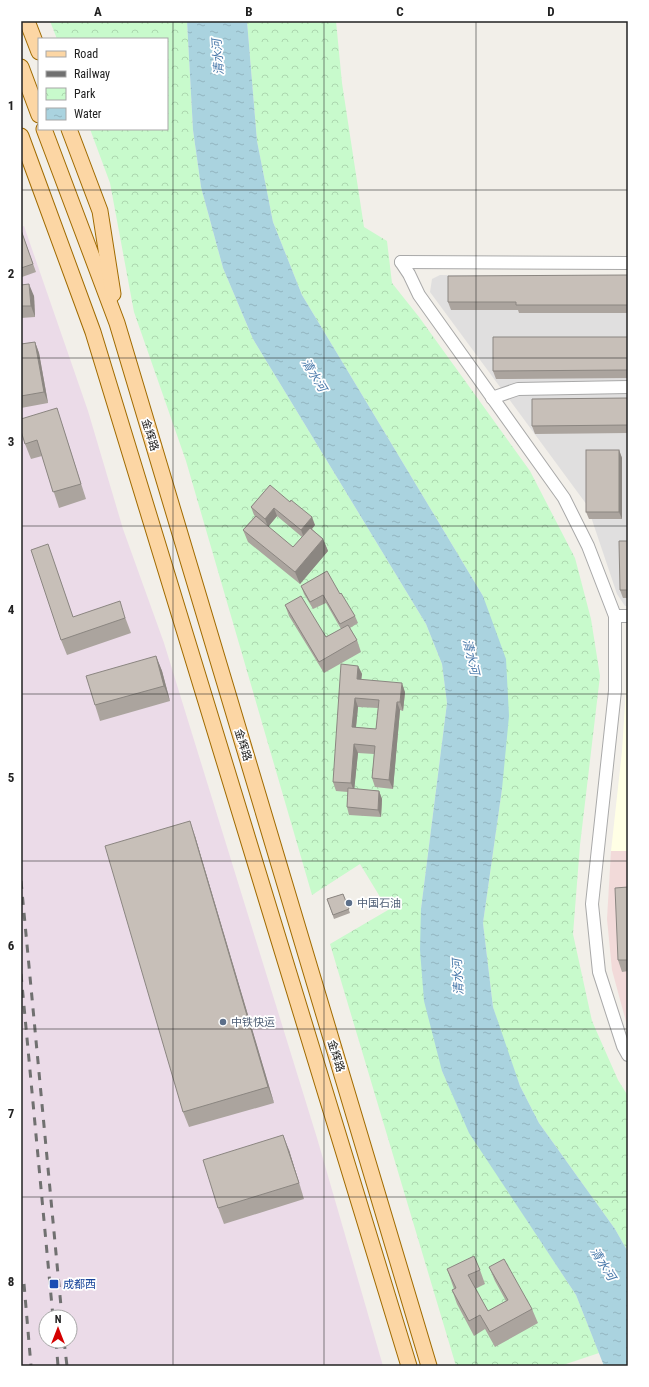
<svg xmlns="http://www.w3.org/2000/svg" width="649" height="1387" font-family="'Roboto Condensed','Noto Sans SC',sans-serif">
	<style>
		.residential { fill: #e0dfdf }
		.commercial { fill: #f2dad9 }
		.industrial { fill: #ebdbe8; fill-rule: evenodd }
		.education { fill: #ffffe5 }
		.park { fill: url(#park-crowns) }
		.water { fill: url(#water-ripples) }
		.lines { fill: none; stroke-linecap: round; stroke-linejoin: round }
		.minor-casing { stroke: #a9a9a9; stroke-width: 14 }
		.major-casing { stroke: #a06b00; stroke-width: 17 }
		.minor { stroke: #fff; stroke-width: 12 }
		.major { stroke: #fcd6a4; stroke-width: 15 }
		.rail { stroke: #707070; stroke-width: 3; stroke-dasharray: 8 8; stroke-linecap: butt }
		.wall { fill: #aba49e; fill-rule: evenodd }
		.shaded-wall { fill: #8b8681 }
		.building { fill: #c7bfb8; stroke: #8b8681; fill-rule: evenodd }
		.grid { fill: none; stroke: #222; stroke-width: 1; stroke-opacity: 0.55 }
		.service-dot { fill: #5c6f8a; stroke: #fff; stroke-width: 1.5 }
		.transit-dot { fill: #1a4fb4; stroke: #fff; stroke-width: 1.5 }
		.labels { text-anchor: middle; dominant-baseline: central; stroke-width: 3.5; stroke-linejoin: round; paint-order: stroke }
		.street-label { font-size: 11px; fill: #222; stroke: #fff }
		.service-label { font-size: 11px; fill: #4e5e75; stroke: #fff; text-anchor: start }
		.transit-label { font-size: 11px; fill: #164399; stroke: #fff; text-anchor: start }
		.water-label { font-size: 12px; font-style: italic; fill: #4a7aab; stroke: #fff }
		.neatline { fill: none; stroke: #222; stroke-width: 1.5 }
		.grid-label { font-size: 13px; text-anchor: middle; font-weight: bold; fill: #222 }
	</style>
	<defs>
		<pattern id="park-crowns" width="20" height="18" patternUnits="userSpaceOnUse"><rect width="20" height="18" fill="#c8facc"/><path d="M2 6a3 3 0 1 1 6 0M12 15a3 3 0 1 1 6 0" fill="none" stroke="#acd6af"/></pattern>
		<pattern id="water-ripples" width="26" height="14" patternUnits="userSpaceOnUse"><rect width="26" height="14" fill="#aad3df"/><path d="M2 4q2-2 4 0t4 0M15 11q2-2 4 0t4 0" fill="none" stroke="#92b5bf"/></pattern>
	</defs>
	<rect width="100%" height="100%" fill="#f2efe9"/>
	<path class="residential" d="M440,275L628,277V606H625L617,594L587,505L430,292L432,279Z"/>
	<path class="commercial" d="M611,851H628V1029L612,970L607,919Z"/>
	<path class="industrial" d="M24,226L88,411L123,529L164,643L317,1138L383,1366H21V227ZM46,1317H70V1341H46Z"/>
	<path class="education" d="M628,657V851H611L622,751Z"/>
	<g class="park">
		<path d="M50,21H187L193,130L201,187L223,268L253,339L426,624L442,664L447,703L421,909L442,1071L470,1133L576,1295L599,1353L560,1366H456L330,944L388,910L360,864L312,895L186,461L134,312L110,183L90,129H167V39H57Z"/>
		<path d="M247,21H336L342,83L364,227L387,241L392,283L419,317L530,471L575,558L591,619L600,676L580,845L573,934L592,1021L618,1080L628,1096V1252L615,1229L539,1123L520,1086L504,1043L493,1007L483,923L502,789L483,596L302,295L273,222L257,141Z"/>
	</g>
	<path class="water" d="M187,21H247L257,141L273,222L302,295L483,596L506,659L509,716L502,789L483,923L493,1007L520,1086L539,1123L615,1229L628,1252V1366H604L576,1295L469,1133L442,1071L424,1001L420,950L421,909L447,703L442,664L426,624L253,339L223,268L201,187L193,130Z"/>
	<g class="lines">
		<g class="minor-casing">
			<g id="minor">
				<path d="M401,262L409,274L419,295L564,498L588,546L615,616V691L592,904L599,972L623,1046L628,1055"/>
				<path d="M401,262L628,263"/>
				<path d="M492,398L518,389L628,387"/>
				<path d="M615,616H628"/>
			</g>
		</g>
		<g class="major-casing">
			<g id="major">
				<path d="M27,21L39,52"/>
				<path d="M21,67L39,115"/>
				<path d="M44,129L117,323L429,1366"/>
				<path d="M69,129L100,211L113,294"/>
				<path d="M21,136L93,332L409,1366"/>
			</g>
		</g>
		<use href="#minor" class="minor"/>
		<use href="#major" class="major"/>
		<g class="rail">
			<path d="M21,881L62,1317"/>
			<path d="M21,974L53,1317"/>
			<path d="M24,1284L31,1366"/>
			<path d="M56,1341L58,1366"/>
			<path d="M64,1341L67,1366"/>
		</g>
	</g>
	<g class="wall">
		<path d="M21,230L36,272L22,277L21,274Z"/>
		<path d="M628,275V313H519L518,310H451L448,302Z"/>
		<path d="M21,285L34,296L35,317L21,318Z"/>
		<path d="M628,337V378L496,379L493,371Z"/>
		<path d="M35,342L39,353L48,403L21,408V344Z"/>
		<path d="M628,398V433L535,434L532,426Z"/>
		<path d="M62,424L86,499L59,508L42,456L31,459L25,444Z"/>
		<path d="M619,450L622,458V519H589L586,512Z"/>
		<path d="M270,485L315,525L312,529L323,539L328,551L300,584L248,542L243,530L255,516L254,515L251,507ZM277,516L302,537L293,547L268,527Z"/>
		<path d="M628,541V598H623L620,590Z"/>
		<path d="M53,559L73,617H125L131,633L67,655L61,640Z"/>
		<path d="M301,586L340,594L355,616L358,623L350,628L357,640L361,652L324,673L289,616L285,605L326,637L341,629L326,603L313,609L304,594Z"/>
		<path d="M156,656L162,671L170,701L100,721L95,705Z"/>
		<path d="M358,666L362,674L361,680L405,692L403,711L400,710L393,789L375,787L372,778L374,754L358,753L354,789L379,791L382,799L381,817L349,815L347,807L348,792L336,791L333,782ZM358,707L378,708L376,729L356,727Z"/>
		<path d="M195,836L274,1103L189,1127L183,1112Z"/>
		<path d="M628,887V971L622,972L618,960Z"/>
		<path d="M343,894L350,913L334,919L327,899Z"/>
		<path d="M289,1150L304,1199L224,1224L218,1208Z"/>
		<path d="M489,1267L532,1309L538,1323L495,1347L485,1329L474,1336L457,1304L452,1290L454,1289L447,1269L480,1270L485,1284L475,1289L488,1311L506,1301L495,1281Z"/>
	</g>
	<g class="shaded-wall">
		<path d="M29,284L34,296L35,317L31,306Z"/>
		<path d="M35,342L39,353L48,403L44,392Z"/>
		<path d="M619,450L622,458V519L619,512Z"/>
		<path d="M274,508L277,516L268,527L265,519Z"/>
		<path d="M312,517L315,525L304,538L301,530Z"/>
		<path d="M323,539L328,551L300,584L295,572Z"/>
		<path d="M156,656L162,671L170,701L164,686Z"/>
		<path d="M358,666L362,674L360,688L357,679Z"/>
		<path d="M402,683L405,692L403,711L400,702Z"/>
		<path d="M355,698L358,707L355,736L352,727Z"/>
		<path d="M397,702L400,710L393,789L389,780Z"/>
		<path d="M354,744L358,753L354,792L351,783Z"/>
		<path d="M379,791L382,799L381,817L378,810Z"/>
		<path d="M190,821L195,836L274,1103L268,1087Z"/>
		<path d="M283,1135L289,1150L304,1199L299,1183Z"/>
	</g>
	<g class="building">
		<path d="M21,230L33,264L21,268Z"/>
		<path d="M628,275V305H516V302H448V276Z"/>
		<path d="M29,284L31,306H21V285Z"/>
		<path d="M493,337H628V370L493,371Z"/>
		<path d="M35,342L44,392L21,396V344Z"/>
		<path d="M628,398V425L532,426V399Z"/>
		<path d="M57,408L81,484L53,492L37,440L25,444L21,431V419Z"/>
		<rect x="586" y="450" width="33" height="62"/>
		<path d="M270,485L290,502L291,500L312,517L301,530L274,508L265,519L251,507Z"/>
		<path d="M256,516L293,547L310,528L323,539L295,572L243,530Z"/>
		<path d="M619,541H628V590H620Z"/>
		<path d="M48,544L73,617L120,601L125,618L61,640L31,550Z"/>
		<path d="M327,571L340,594L341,593L355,616L340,624L323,595L310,602L301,586Z"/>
		<path d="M301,596L326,637L348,625L357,640L319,662L285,605Z"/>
		<path d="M156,656L164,686L95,705L86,676Z"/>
		<path d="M341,664L358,666L357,679L402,683L400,702H397L389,780L372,778L375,746L354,744L351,783L333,782ZM355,698L379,700L376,729L352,727Z"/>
		<path d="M348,788L379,791L378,810L347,807Z"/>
		<path d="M190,821L268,1087L183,1112L105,846Z"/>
		<path d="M628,887V960H618L615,888Z"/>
		<path d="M343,894L349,909L333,915L327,899Z"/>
		<path d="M283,1135L299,1183L218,1208L203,1160Z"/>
		<path d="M474,1256L480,1270L468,1275L488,1311L508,1300L489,1267L504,1259L532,1309L490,1332L480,1315L469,1321L452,1290L456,1288L447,1269Z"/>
	</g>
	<path class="grid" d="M173,21V1366M324,21V1366M476,21V1366M21,190H628M21,358H628M21,526H628M21,694H628M21,861H628M21,1029H628M21,1197H628"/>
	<g class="service-dot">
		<circle cx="349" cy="903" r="4"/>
		<circle cx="223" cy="1022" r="4"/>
	</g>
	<rect class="transit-dot" x="49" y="1279" width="10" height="10" rx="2"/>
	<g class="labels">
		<g class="street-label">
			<text transform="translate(150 435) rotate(73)">金辉路</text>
			<text transform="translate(243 745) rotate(73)">金辉路</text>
			<text transform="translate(336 1056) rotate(73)">金辉路</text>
		</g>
		<g class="service-label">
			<text x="357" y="903">中国石油</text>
			<text x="231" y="1022">中铁快运</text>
		</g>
		<g class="transit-label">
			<text x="63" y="1284">成都西</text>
		</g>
		<g class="water-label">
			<text transform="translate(218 57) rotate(-94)">清水河</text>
			<text transform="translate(314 375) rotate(59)">清水河</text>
			<text transform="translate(471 657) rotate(77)">清水河</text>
			<text transform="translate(458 977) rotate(-93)">清水河</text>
			<text transform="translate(603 1264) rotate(58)">清水河</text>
		</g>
	</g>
	<rect width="649" height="1387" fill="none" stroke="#ffffff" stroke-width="44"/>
	<rect x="38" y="38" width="130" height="92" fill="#ffffff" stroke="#a7a7a7"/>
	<rect x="46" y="51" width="20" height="6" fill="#fcd6a4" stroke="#a7a7a7"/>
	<text x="74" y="58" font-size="12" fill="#222222">Road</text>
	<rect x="46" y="71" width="20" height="6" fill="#707070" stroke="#a7a7a7"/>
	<text x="74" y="78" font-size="12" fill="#222222">Railway</text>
	<rect x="46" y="88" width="20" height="12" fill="url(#park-crowns)" stroke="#a7a7a7"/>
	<text x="74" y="98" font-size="12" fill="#222222">Park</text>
	<rect x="46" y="108" width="20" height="12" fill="url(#water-ripples)" stroke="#a7a7a7"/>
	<text x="74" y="118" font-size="12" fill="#222222">Water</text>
	<g transform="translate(58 1329)"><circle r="19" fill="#ffffff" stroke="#a7a7a7"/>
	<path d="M0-3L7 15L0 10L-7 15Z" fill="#d40000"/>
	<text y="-6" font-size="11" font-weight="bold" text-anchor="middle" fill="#222222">N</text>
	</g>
	<rect x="22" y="22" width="605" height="1343" class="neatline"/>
	<g class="grid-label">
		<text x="98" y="16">A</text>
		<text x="249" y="16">B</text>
		<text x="400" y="16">C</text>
		<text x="551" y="16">D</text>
		<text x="11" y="110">1</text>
		<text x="11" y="278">2</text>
		<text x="11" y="446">3</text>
		<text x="11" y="614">4</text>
		<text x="11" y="782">5</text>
		<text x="11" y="950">6</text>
		<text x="11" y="1118">7</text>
		<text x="11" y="1286">8</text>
	</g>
</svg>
